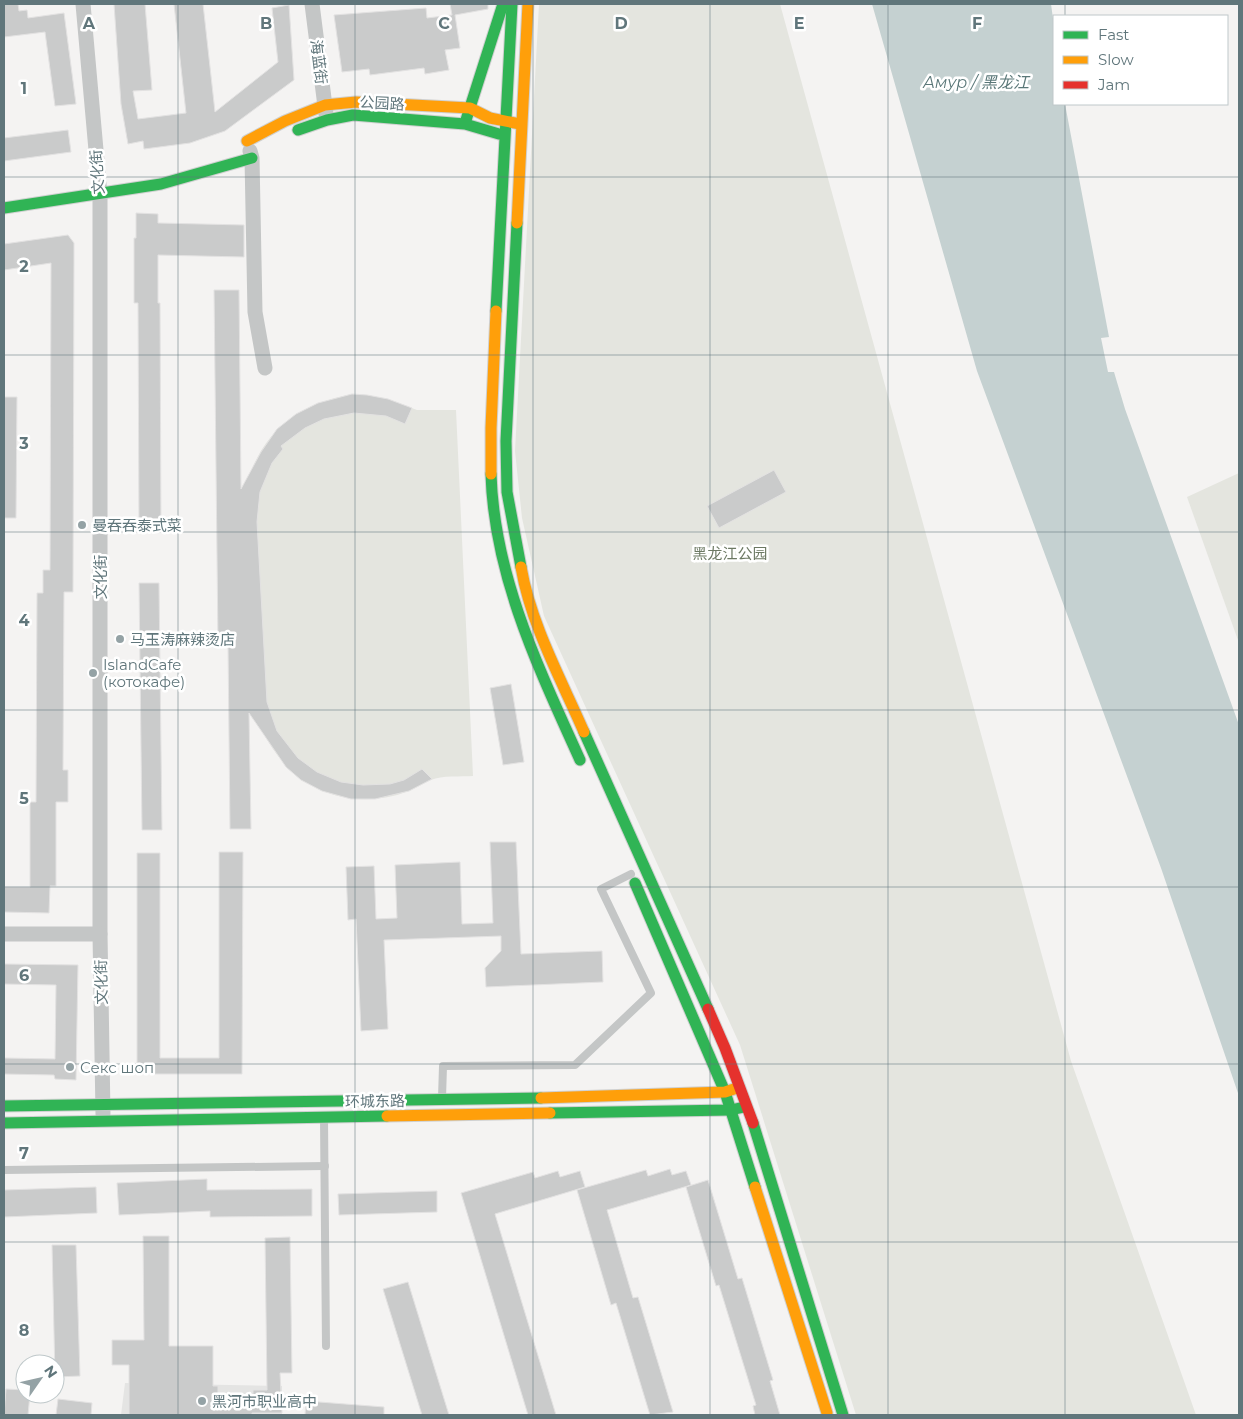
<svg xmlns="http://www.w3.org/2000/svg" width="1243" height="1419" font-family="Montserrat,'Noto Sans SC',sans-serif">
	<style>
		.built { fill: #e4e4e3 }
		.green { fill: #e4e5df }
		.water { fill: #c5d1d1 }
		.building { fill: #cacbcb; stroke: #e3e2e2 }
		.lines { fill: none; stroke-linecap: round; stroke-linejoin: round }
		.fast-casing { stroke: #cfd0d0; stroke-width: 13 }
		.slow-casing { stroke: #cfd0d0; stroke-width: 13 }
		.jam-casing { stroke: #cfd0d0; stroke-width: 13 }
		.lane { stroke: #c4c6c6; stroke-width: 8 }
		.street { stroke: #c4c6c6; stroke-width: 15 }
		.fast { stroke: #30b455; stroke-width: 11 }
		.slow { stroke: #ff9f0a; stroke-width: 11 }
		.jam { stroke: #e5322d; stroke-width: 11 }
		.grid { fill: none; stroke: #60767b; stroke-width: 1; stroke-opacity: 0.55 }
		.poi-dot { fill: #94a2a5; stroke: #fff; stroke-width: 2 }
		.labels { text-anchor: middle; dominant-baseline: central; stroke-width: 5; stroke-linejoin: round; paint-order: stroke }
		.street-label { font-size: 15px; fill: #60767b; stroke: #fff }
		.poi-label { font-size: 15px; fill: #60767b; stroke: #fff; text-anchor: start }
		.park-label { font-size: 15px; fill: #6c7963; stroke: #fff }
		.water-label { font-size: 16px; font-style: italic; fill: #5a7778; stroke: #fff }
		.grid-label { font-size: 16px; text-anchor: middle; font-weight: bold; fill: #60767b; stroke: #fff; stroke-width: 5; stroke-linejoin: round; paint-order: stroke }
	</style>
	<rect width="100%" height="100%" fill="#f4f3f2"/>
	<path class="built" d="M125,1383L282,1386V1415H121Z"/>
	<g class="green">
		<path d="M539,4H780L1071,1061L1196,1415H856L740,1045L544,616L522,518L515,451Z"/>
		<path d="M352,394L388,399L417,410H456L473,776C461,777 442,775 431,780C418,786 407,793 393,796C328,810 282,776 256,719L247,483C263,430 299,405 352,394Z"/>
		<path d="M1239,473V643L1187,497Z"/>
	</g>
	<path class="water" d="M872,4H1051L1054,26V104H1065L1109,337L1101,338L1108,372H1114L1125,409L1239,725V1096L1161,868L977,371Z"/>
	<g class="building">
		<path d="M4,4H18L19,11L27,10L28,18L64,13L76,104L55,106L45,32L4,37Z"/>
		<path d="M114,4H145L152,90L133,91L138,119L186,113L174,4H203L215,112L278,62L272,8L289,5L294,80L225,131L190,143L144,149L143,141L128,144L121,104Z"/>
		<path d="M450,4H488V9L455,15L460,48L445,50L449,70L425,74L424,68L370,75L369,69L342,72L334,15L426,8L427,18L452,15Z"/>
		<path d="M68,130L71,152L4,161V138Z"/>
		<path d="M136,213L158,214V223L244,225V257L158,255V303H160L161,528H139L138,303H134V238H136Z"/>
		<path d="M68,235L74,243V260L73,592H64L63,770H68V802H56V886H50L49,913L4,912V887H30V802H36L37,593H43V570H50L51,263L4,270V244Z"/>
		<path d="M214,290H239L241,489L261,452L277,429L296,414L318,403L352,394L367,395L388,399L412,408L405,424L386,416L354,413L324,419L305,428L281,446L283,449L272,463L260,492L257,522L267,702L277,731L298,758L317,772L341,782L363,785L390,784L404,780L422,769L432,779L409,791L375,799H351L322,791L301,780L286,767L249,713L251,829H230L228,645H218Z"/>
		<path d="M4,397H17L16,518H4Z"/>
		<path d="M774,470L786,492L719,528L707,506Z"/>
		<path d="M139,583H159L162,830H142Z"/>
		<path d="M511,684L524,762L503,765L490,688Z"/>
		<path d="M490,842H516L521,954L602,951L603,982L486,987L485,968L501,951V936L384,940L388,1029L361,1031L356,919L348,920L346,867L374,866L376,919L397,918L395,865L460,862L462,924L493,923Z"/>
		<path d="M219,852H243L242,1074H137V853H160V1058H219Z"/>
		<path d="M4,964L78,965L76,1080L55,1079L54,1075L4,1074V1058L55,1059L56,985L4,984Z"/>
		<path d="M670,1169L672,1175L686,1171L691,1185L607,1210L633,1298L638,1297L673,1412L650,1415L616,1303L611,1305L577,1190L646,1170L648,1176Z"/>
		<path d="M558,1171L560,1177L580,1171L585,1187L495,1214L556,1415H528L461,1193L533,1172L535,1178Z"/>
		<path d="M207,1179V1190L312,1189V1216L210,1217V1211L119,1215L117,1183Z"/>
		<path d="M708,1180L738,1279L742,1278L773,1380L770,1381L780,1415H755L753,1406L756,1405L719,1285L716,1286L686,1187Z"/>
		<path d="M96,1187L97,1213L4,1217V1190Z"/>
		<path d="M437,1191V1212L339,1215L338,1194Z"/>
		<path d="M143,1236H169V1346H213V1386H218V1396H253V1390H267L265,1238L290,1237L292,1373H280L282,1413H252V1415H129V1365H112V1340H144Z"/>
		<path d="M52,1245H76L80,1376L55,1377Z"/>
		<path d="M408,1282L449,1415H422L383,1289Z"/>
		<path d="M6,1389L25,1390V1394H30L28,1415H4Z"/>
		<path d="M58,1399L92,1403L91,1415H56Z"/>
		<path d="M306,1401L384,1407V1415H305Z"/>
	</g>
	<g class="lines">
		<g class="fast-casing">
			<g id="fast">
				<path d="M466,120L503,4"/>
				<path d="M298,130L327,120L353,115L465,124L499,134"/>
				<path d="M4,208L161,184L252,158"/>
				<path d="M517,223L506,441L507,492L521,567"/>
				<path d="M496,311L512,4"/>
				<path d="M491,474C494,576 539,669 580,760"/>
				<path d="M584,732L708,1009"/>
				<path d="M635,883L725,1092L755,1187"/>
				<path d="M4,1106L541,1098"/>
				<path d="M550,1113L731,1110L744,1107"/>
				<path d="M4,1123L387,1116"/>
				<path d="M753,1123L843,1415"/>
			</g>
		</g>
		<g class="slow-casing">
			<g id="slow">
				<path d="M247,141L285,121L325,105L356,102L470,108L490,118L520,124"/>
				<path d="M517,223L528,4"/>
				<path d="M491,474V428L496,311"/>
				<path d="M521,567C531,625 561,679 584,732"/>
				<path d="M541,1098L725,1092L737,1088"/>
				<path d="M387,1116L550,1113"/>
				<path d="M755,1187L827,1413"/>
			</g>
		</g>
		<g class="jam-casing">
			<path id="jam" d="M708,1009L725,1048L753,1123"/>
		</g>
		<g class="lane">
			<path d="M442,1098L443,1066L575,1065L651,993L601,889L631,874"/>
			<path d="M324,1118L326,1346"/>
			<path d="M4,1170L325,1166"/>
		</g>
		<g class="street">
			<path d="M83,4L100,195V934L103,1114"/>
			<path d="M312,4L326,114"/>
			<path d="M250,151L252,158L255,312L265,368"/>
			<path d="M4,934H100"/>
		</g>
		<use href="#fast" class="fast"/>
		<use href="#slow" class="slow"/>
		<use href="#jam" class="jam"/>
	</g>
	<path class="grid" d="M178,4V1415M355,4V1415M533,4V1415M710,4V1415M888,4V1415M1065,4V16M1065,104V1415M4,177H1239M4,355H1239M4,532H1239M4,710H1239M4,887H1239M4,1064H1239M4,1242H1239"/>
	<g class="poi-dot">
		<circle cx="82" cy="525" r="5"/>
		<circle cx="120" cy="639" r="5"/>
		<circle cx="93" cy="673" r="5"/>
		<circle cx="70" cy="1067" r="5"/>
		<circle cx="202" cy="1401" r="5"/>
	</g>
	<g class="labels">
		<g class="street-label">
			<text transform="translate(319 62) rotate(83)">海蓝街</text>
			<text transform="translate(382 103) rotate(3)">公园路</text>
			<text transform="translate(97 172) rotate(-94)">文化街</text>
			<text transform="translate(100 577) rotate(-90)">文化街</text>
			<text transform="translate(101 982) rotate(-91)">文化街</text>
			<text transform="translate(375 1101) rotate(-1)">环城东路</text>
		</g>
		<g class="poi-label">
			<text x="92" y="525">曼吞吞泰式菜</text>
			<text x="130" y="639">马玉涛麻辣烫店</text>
			<text x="103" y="664">IslandCafe<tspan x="103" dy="17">(котокафе)</tspan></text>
			<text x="80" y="1067">Секс шоп</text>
			<text x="212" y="1401">黑河市职业高中</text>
		</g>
		<g class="park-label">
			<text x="730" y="553">黑龙江公园</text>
		</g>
		<g class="water-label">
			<text x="976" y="82">Амур / 黑龙江</text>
		</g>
	</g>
	<g class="grid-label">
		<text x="89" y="29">A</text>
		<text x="266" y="29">B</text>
		<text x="444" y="29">C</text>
		<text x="621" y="29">D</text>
		<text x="799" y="29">E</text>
		<text x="977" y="29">F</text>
		<text x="24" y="94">1</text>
		<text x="24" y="272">2</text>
		<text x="24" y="449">3</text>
		<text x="24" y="626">4</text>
		<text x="24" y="804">5</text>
		<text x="24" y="981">6</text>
		<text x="24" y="1159">7</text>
		<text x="24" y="1336">8</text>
	</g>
	<rect width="1243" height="1419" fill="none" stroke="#60767b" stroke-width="10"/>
	<rect x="1053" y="15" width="175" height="90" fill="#ffffff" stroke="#bfc8ca"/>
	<rect x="1063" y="31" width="25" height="8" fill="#30b455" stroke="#bfc8ca"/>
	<text x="1098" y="40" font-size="15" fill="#60767b">Fast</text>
	<rect x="1063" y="56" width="25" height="8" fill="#ff9f0a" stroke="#bfc8ca"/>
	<text x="1098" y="65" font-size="15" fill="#60767b">Slow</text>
	<rect x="1063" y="81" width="25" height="8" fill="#e5322d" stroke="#bfc8ca"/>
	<text x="1098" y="90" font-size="15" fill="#60767b">Jam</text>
	<g transform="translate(40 1379) rotate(56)"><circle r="24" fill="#ffffff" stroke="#bfc8ca"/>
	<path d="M0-4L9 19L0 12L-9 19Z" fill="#94a2a5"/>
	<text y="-8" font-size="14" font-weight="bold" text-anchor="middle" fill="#60767b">N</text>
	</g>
</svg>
